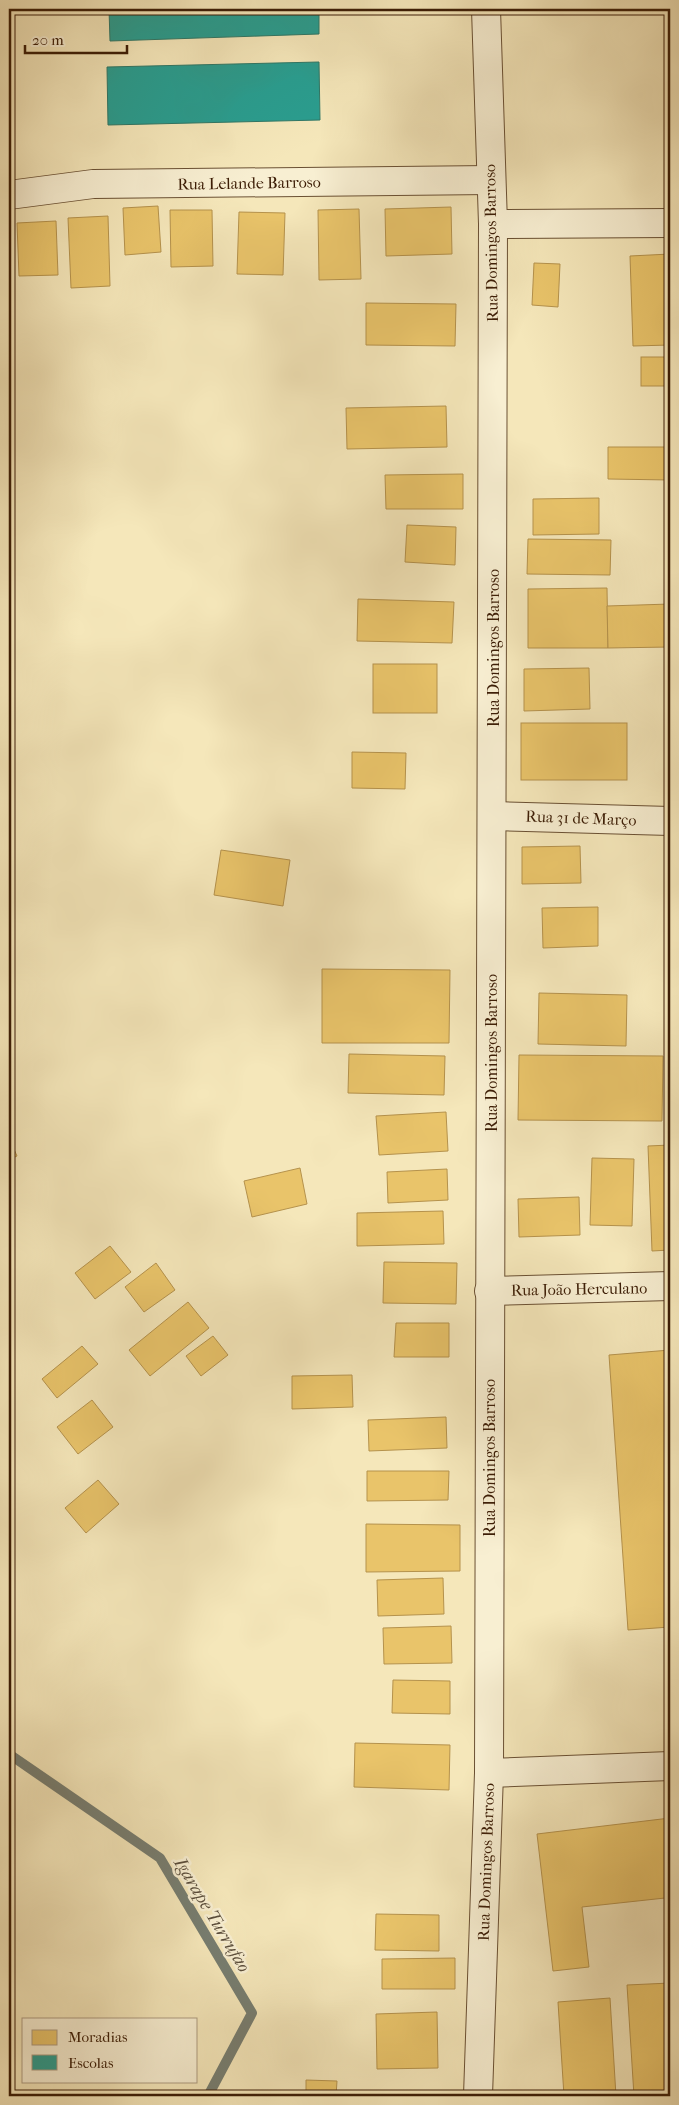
<svg xmlns="http://www.w3.org/2000/svg" width="679" height="2105" font-family="'IM FELL French Canon',serif">
	<style>
		.homes { fill: #e9c46a; stroke: #b5924c }
		.schools { fill: #2a9d8f; stroke: #2f7766 }
		.lines { fill: none; stroke-linecap: round; stroke-linejoin: round }
		.stream { stroke: #777e71; stroke-width: 10 }
		.minor-casing { stroke: #6a5033; stroke-width: 30 }
		.minor { stroke: #f8efd2; stroke-width: 28 }
		.labels { text-anchor: middle; dominant-baseline: central; stroke-width: 5; stroke-linejoin: round; paint-order: stroke }
		.street-label { font-size: 16px; fill: #3c1d06; stroke: #f8efd2 }
		.water-label { font-size: 18px; font-style: italic; fill: #5a4d3b; stroke: #f8efd2 }
	</style>
	<rect width="100%" height="100%" fill="#f5e7ba"/>
	<filter id="stains"><feTurbulence type="fractalNoise" baseFrequency=".004" numOctaves="4"/><feColorMatrix values="0 0 0 0 .2 0 0 0 0 .09 0 0 0 0 .02 0 0 0 .5 -.17"/></filter>
	<radialGradient id="worn" r=".72"><stop offset=".6" stop-color="#630" stop-opacity="0"/><stop offset="1" stop-color="#630" stop-opacity=".3"/></radialGradient>
	<g class="homes">
		<path d="M158,206L161,252L125,255L123,208Z"/>
		<path d="M451,207L452,254L386,256L385,209Z"/>
		<path d="M359,209L361,279L319,280L318,210Z"/>
		<path d="M170,210H212L213,266L171,267Z"/>
		<path d="M239,212L285,213L283,275L237,274Z"/>
		<path d="M108,216L110,286L71,288L68,218Z"/>
		<path d="M56,221L58,275L19,276L17,223Z"/>
		<path d="M670,254V345L633,346L630,256Z"/>
		<path d="M534,263L560,264L558,307L532,305Z"/>
		<path d="M366,303L456,304L455,346L366,345Z"/>
		<rect x="641" y="357" width="29" height="29"/>
		<path d="M446,406L447,447L347,449L346,408Z"/>
		<path d="M608,447H670V480L608,479Z"/>
		<path d="M463,474V509H386L385,475Z"/>
		<path d="M599,498V534L533,535V499Z"/>
		<path d="M407,525L456,527L455,565L405,562Z"/>
		<path d="M528,539L611,540L610,575L527,574Z"/>
		<path d="M607,588L608,648H528V589Z"/>
		<path d="M358,599L454,602L452,643L357,641Z"/>
		<path d="M670,604V647L608,648L607,606Z"/>
		<rect x="373" y="664" width="64" height="49"/>
		<path d="M589,668L590,709L524,711V669Z"/>
		<rect x="521" y="723" width="106" height="57"/>
		<path d="M352,752L406,753L405,789L352,788Z"/>
		<path d="M580,846L581,883L522,884V847Z"/>
		<path d="M221,850L290,860L283,906L214,895Z"/>
		<path d="M598,907V946L543,948L542,908Z"/>
		<path d="M322,969L450,970L449,1043H322Z"/>
		<path d="M539,993L627,995L626,1046L538,1044Z"/>
		<path d="M349,1054L445,1056L444,1095L348,1093Z"/>
		<path d="M519,1055L663,1056L662,1121L518,1120Z"/>
		<path d="M446,1112L448,1151L379,1155L376,1116Z"/>
		<path d="M9,1138L17,1156L9,1160Z"/>
		<path d="M670,1145V1250L652,1251L648,1146Z"/>
		<path d="M592,1158L634,1159L632,1226L590,1225Z"/>
		<path d="M300,1168L307,1204L252,1217L244,1181Z"/>
		<path d="M447,1169L448,1200L388,1203L387,1172Z"/>
		<path d="M579,1197L580,1235L519,1237L518,1199Z"/>
		<path d="M443,1211L444,1244L357,1246V1213Z"/>
		<path d="M110,1246L131,1272L95,1299L75,1273Z"/>
		<path d="M384,1262L457,1263L456,1304L383,1303Z"/>
		<path d="M156,1263L175,1290L144,1312L125,1287Z"/>
		<path d="M188,1302L209,1328L150,1376L129,1350Z"/>
		<path d="M396,1323H449V1357H394Z"/>
		<path d="M213,1336L228,1355L201,1376L186,1356Z"/>
		<path d="M82,1346L98,1364L57,1398L42,1379Z"/>
		<path d="M670,1350V1627L628,1630L609,1355Z"/>
		<path d="M352,1375L353,1407L292,1409V1376Z"/>
		<path d="M92,1400L113,1427L78,1454L57,1427Z"/>
		<path d="M446,1417L447,1448L369,1451L368,1420Z"/>
		<path d="M367,1471H449L448,1500L367,1501Z"/>
		<path d="M98,1480L119,1504L86,1533L65,1508Z"/>
		<path d="M366,1524L460,1525V1571L366,1572Z"/>
		<path d="M443,1578L444,1614L378,1616L377,1580Z"/>
		<path d="M451,1626L452,1663L384,1664L383,1628Z"/>
		<path d="M393,1680L450,1681V1714L392,1713Z"/>
		<path d="M355,1743L450,1745L449,1790L354,1787Z"/>
		<path d="M670,1818V1944L665,1898L582,1907L589,1967L553,1971L537,1834Z"/>
		<path d="M376,1914L439,1915V1951L375,1950Z"/>
		<path d="M455,1958V1989H382V1959Z"/>
		<path d="M670,1983V2096H634L627,1985Z"/>
		<path d="M610,1998L616,2096H564L558,2002Z"/>
		<path d="M437,2012L438,2068L377,2069L376,2014Z"/>
		<path d="M306,2080L337,2081L336,2096H306Z"/>
	</g>
	<g class="schools">
		<path d="M109,9H319V34L110,41Z"/>
		<path d="M319,62L320,120L108,125L107,67Z"/>
	</g>
	<g class="lines">
		<path class="stream" d="M9,1754L160,1858L252,2013L208,2096"/>
		<g class="minor-casing">
			<g id="minor">
				<path d="M9,195L93,184L490,180"/>
				<path d="M493,224L670,223"/>
				<path d="M493,816L670,821"/>
				<path d="M489,1291L670,1286"/>
				<path d="M489,1773L670,1766"/>
				<path d="M478,2096L489,1773L493,224L486,9"/>
			</g>
		</g>
		<use href="#minor" class="minor"/>
	</g>
	<g class="labels">
		<g class="street-label">
			<text transform="translate(249 183) rotate(-1)">Rua Lelande Barroso</text>
			<text transform="translate(491 243) rotate(-91)">Rua Domingos Barroso</text>
			<text transform="translate(493 648) rotate(-90)">Rua Domingos Barroso</text>
			<text transform="translate(581 818) rotate(2)">Rua 31 de Março</text>
			<text transform="translate(491 1053) rotate(-90)">Rua Domingos Barroso</text>
			<text transform="translate(579 1289) rotate(-1)">Rua João Herculano</text>
			<text transform="translate(489 1458) rotate(-90)">Rua Domingos Barroso</text>
			<text transform="translate(486 1862) rotate(-88)">Rua Domingos Barroso</text>
		</g>
		<g class="water-label">
			<text transform="translate(212 1915) rotate(59)">Igarape Turrufao</text>
		</g>
	</g>
	<rect width="679" height="2105" fill="none" stroke="#f5e7ba" stroke-width="30"/>
	<rect x="10" y="10" width="659" height="2085" fill="none" stroke="#3c1d06" stroke-width="2.5"/>
	<rect x="15" y="15" width="649" height="2075" fill="none" stroke="#3c1d06"/>
	<rect x="22" y="2018" width="175" height="65" fill="#f8efd2" stroke="#ad9b80"/>
	<rect x="32" y="2030" width="25" height="15" fill="#e9c46a" stroke="#ad9b80"/>
	<text x="68" y="2042" font-size="15" fill="#3c1d06">Moradias</text>
	<rect x="32" y="2055" width="25" height="15" fill="#2a9d8f" stroke="#ad9b80"/>
	<text x="68" y="2068" font-size="15" fill="#3c1d06">Escolas</text>
	<path d="M25 45v8h102v-8" fill="none" stroke="#3c1d06" stroke-width="2.5"/>
	<text x="32" y="45" font-size="15" fill="#3c1d06" stroke="#f8efd2" stroke-width="4" paint-order="stroke">20 m</text>
	<rect width="100%" height="100%" filter="url(#stains)"/>
	<rect width="100%" height="100%" fill="url(#worn)"/>
</svg>
